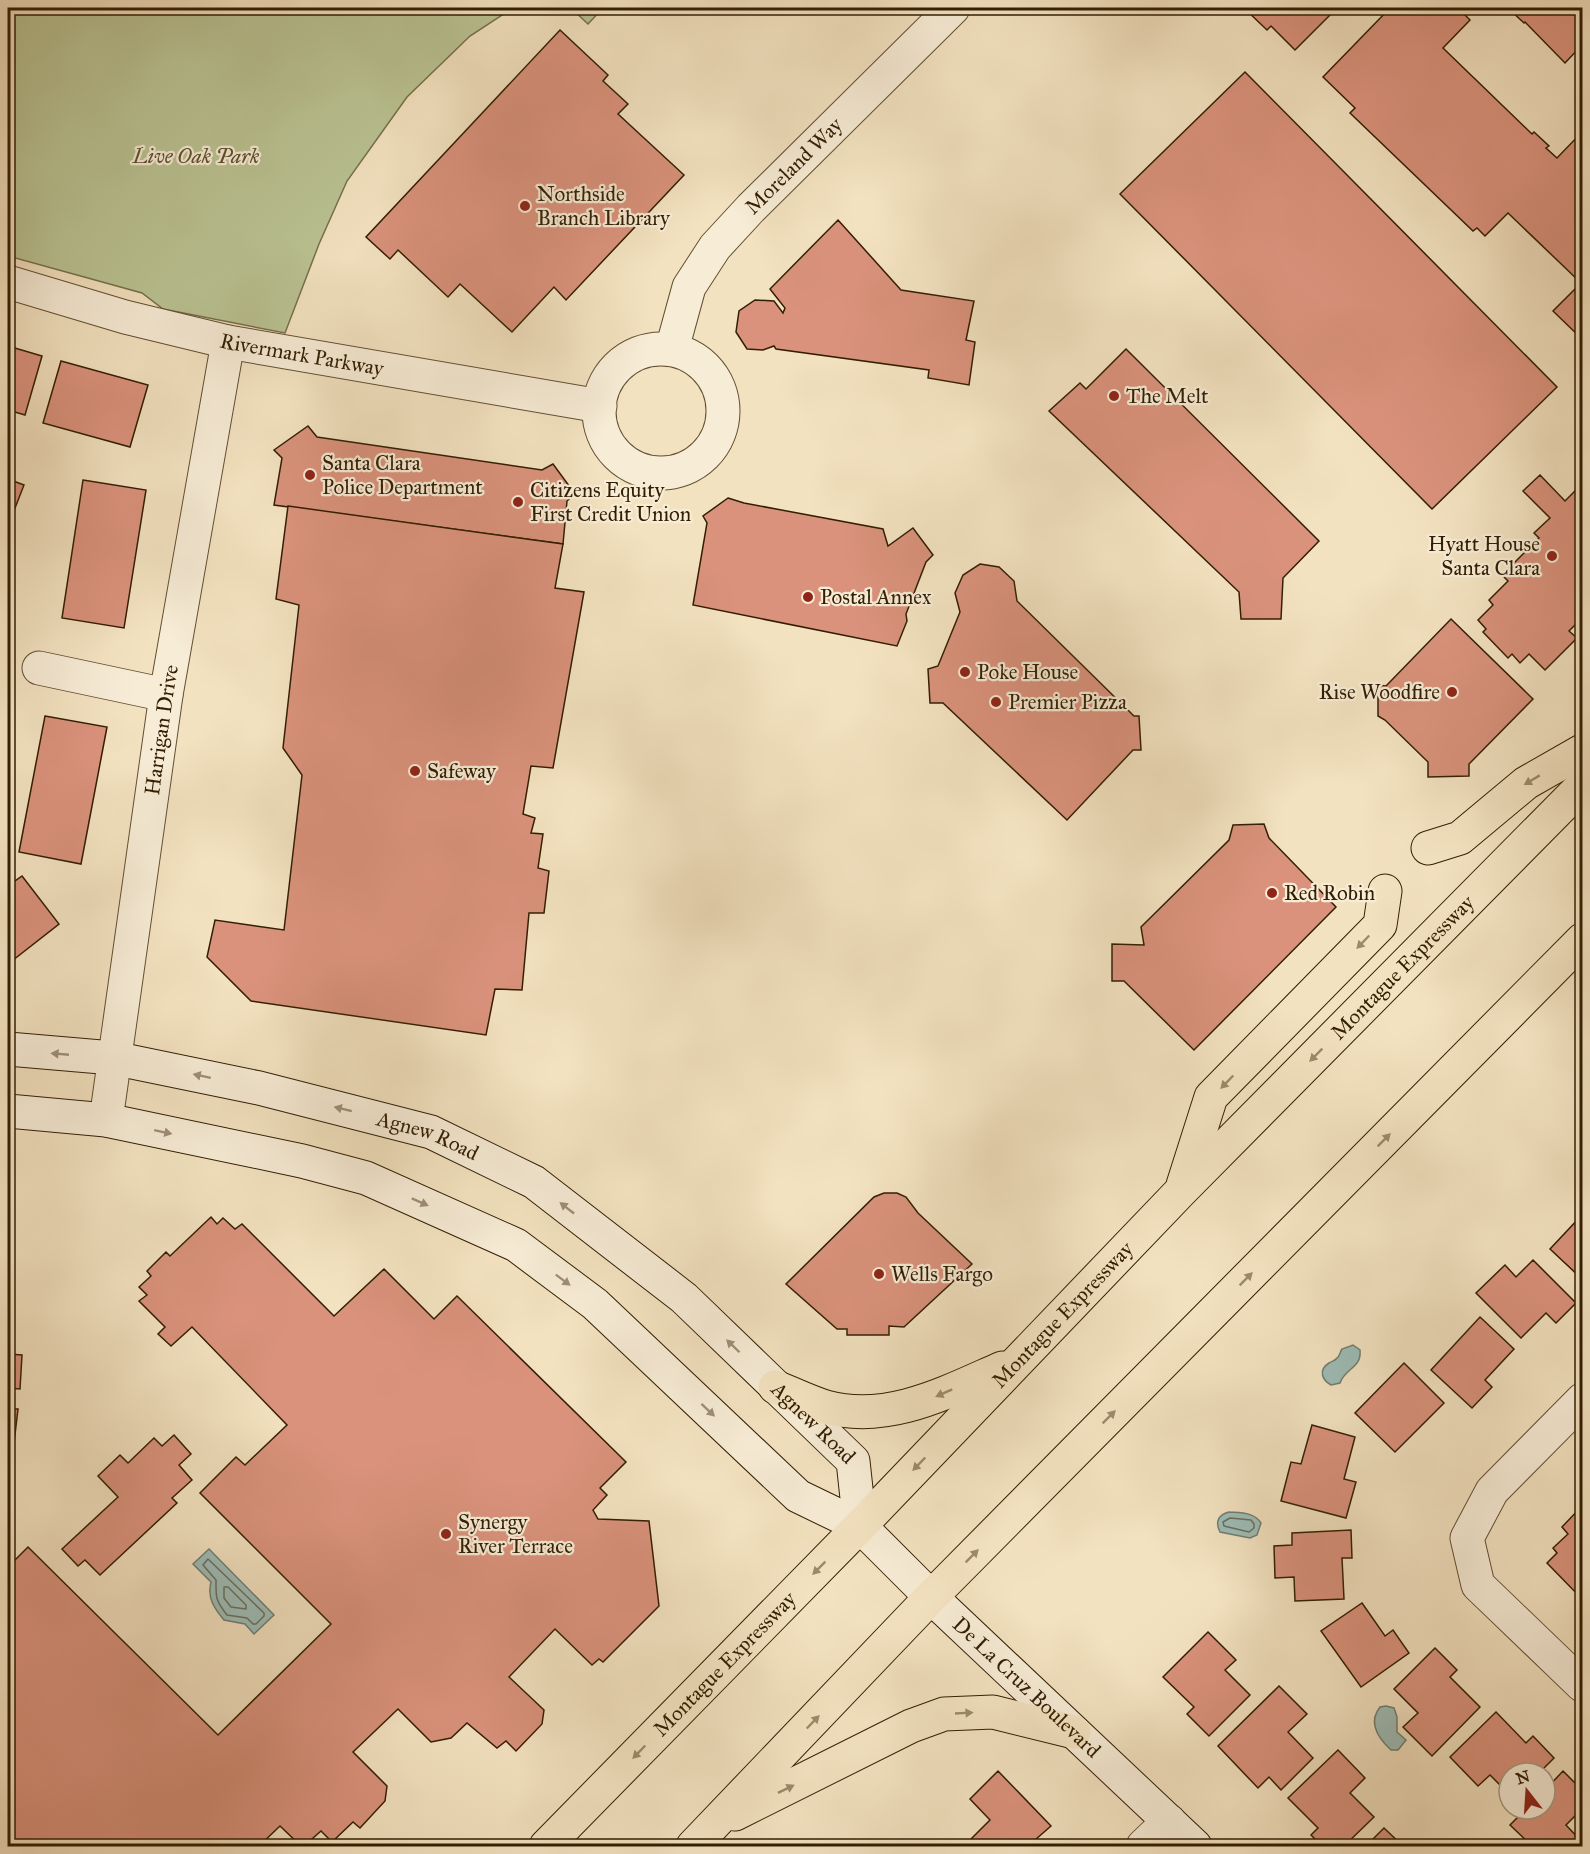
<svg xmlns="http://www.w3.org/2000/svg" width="1590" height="1854" font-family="'IM FELL Great Primer',serif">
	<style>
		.green { fill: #bac393; stroke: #76704b; stroke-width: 1.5 }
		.water { fill: #9dbdb8; stroke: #727d70; stroke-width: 1.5 }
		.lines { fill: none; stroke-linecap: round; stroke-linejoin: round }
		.shore { stroke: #686e5e; stroke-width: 1.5 }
		.building { fill: #da927c; stroke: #321e03; stroke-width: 1.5 }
		.minor-casing { stroke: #624f32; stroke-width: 35 }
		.secondary-casing { stroke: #321e03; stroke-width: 35 }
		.trunk-casing { stroke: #321e03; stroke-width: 35 }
		.minor { stroke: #f7ecd6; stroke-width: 33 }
		.secondary { stroke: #f7ecd6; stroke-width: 33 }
		.trunk { stroke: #f3e2c0; stroke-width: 33 }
		.oneway { fill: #9c8a6b }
		.oneway2 { fill: #9e8f77 }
		.poi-dot { fill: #8f2418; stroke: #f7ecd6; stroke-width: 2 }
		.labels { text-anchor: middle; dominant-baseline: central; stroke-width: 4.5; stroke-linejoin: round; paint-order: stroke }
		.park-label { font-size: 21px; font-style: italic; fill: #5b502e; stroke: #f7ecd6 }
		.street-label { font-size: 21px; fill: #321e03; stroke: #f7ecd6 }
		.poi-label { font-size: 21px; fill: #321e03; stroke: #f7ecd6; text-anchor: start }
	</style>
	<rect width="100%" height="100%" fill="#f3e2c0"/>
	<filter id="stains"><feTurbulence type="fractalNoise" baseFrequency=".00333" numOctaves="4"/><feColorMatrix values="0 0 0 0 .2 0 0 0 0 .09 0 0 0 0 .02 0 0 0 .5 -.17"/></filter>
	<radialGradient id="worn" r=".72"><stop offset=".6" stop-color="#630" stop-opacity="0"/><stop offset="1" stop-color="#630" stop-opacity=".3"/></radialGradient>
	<g class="green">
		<path d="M8,8H513L470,36L407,97L347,181L319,244L285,333L163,309L142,293L8,256Z"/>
		<path d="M571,8H603L588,24Z"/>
	</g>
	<g class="water">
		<path d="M1353,1345L1360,1350C1362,1368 1345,1368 1340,1383L1331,1385C1322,1380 1318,1370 1329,1363C1332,1361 1335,1361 1337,1358C1340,1356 1340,1352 1342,1349Z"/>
		<path d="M1229,1512C1241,1513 1254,1512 1261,1523L1257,1535L1250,1538L1220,1532C1215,1522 1218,1515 1229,1512Z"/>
		<path d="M209,1549L274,1615L254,1634L245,1624L224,1620C214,1608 207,1598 211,1582L193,1564Z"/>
		<path d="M1386,1706L1394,1708L1397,1717V1732L1406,1740L1398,1750H1391C1378,1738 1368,1722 1380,1707Z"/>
	</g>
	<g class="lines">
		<g class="shore">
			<path d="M1230,1518L1251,1520L1254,1524V1528L1249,1532L1224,1526L1223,1522Z"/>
			<path d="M208,1559L264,1613V1616L256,1624H253L247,1618L227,1615C215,1600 216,1597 216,1580L203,1565Z"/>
			<path d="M224,1587H228L246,1605V1609L231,1607L224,1598Z"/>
		</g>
	</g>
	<g class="building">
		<path d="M1244,8H1337L1295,50L1271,26L1267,30Z"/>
		<path d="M1390,8H1463L1461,11L1470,20L1443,48L1532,134L1534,132L1549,146L1546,148L1557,158L1582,132V339L1553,311L1581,283L1508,213L1485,236L1477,228L1473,231L1350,113L1355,108L1323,77Z"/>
		<path d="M1508,8H1568L1582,22V45L1565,63L1525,22L1524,23Z"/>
		<path d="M560,30L608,75L603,81L628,104L618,114L684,175L566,300L554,287L512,332L460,284L448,297L398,250L390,259L366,237Z"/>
		<path d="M1245,72L1557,387L1432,509L1120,194Z"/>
		<path d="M838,220L901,290L974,301L966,340L975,342L969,385L928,378L929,370L776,349L774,346L763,350L747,349L736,332L739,311L755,300L774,301L783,313L785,308L770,289Z"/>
		<path d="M8,346L42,356L25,415L8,410Z"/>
		<path d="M1126,349L1319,541L1283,578L1281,619H1241L1239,592L1049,411L1080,383L1086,389Z"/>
		<path d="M61,361L148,385L130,447L43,423Z"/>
		<path d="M308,426L317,437L542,470L553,464L575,494L567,501L563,544L274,505L282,458L274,450Z"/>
		<path d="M1540,475L1565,501L1580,486L1582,489V624L1579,621L1569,631L1577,638L1545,670L1529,654L1520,663L1512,654L1508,658L1483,632L1486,629L1478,620L1493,605L1489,600L1508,581L1502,575L1539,538L1534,533L1550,518L1523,491Z"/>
		<path d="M8,479L24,485L8,526Z"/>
		<path d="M83,480L146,490L124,628L62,618Z"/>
		<path d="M728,498L744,503L883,529L888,546L913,528L933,555L926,562L906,614L907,621L897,646L693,605L707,523L703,516Z"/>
		<path d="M288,506L563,544L555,588L584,592L553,768L531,766L523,814L535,818L531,833L543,834L538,868L549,871L544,913H529L522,990L495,989L486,1035L251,1001L207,957L215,920L284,930L302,775L283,748L299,605L276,599Z"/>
		<path d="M980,564L999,567L1014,581L1017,601L1134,716H1139L1141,750H1133L1067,820L943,703H930L928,669L938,666L960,612L955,593L963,575Z"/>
		<path d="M1451,619L1533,699L1469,764V776L1428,777V762L1385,720L1378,716V685L1386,686Z"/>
		<path d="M45,716L107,727L81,864L19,852Z"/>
		<path d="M1264,824L1269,838L1336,907L1194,1050L1124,981H1112V944L1144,945L1141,927L1229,840L1233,825Z"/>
		<path d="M22,876L59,924L8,964V886Z"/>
		<path d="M884,1193H897L906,1197L918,1213L972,1264L904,1327L889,1326V1335H847V1329H837L786,1284L874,1197Z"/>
		<path d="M1582,1215V1279L1550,1249Z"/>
		<path d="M211,1217L217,1224L223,1218L235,1229L242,1224L334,1316L384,1269L434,1319L457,1296L626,1462L600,1488L607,1495L593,1510L598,1519L649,1521L659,1606L603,1662L599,1659L592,1665L555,1629L509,1677L544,1710L542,1724L516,1751L506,1741L497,1748L467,1723L451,1738L431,1742L398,1709L353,1752L387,1786L385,1801L360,1828L353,1822L332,1842L321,1831L304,1846H301L280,1826L259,1846H8V1567L28,1547L218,1735L331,1624L200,1493L236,1457L245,1465L287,1425L192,1327L171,1346L158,1334L165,1327L139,1301L147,1295L139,1287L151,1276L147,1271L166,1252L170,1256Z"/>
		<path d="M1533,1260L1576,1303L1556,1323L1546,1313L1521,1338L1476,1293L1505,1265L1516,1277Z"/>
		<path d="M1480,1317L1514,1349L1485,1380L1492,1387L1472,1408L1431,1370Z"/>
		<path d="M8,1354L22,1355L20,1389L8,1388Z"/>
		<path d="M1404,1363L1444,1403L1395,1452L1355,1413Z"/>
		<path d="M8,1409H18L14,1443H8Z"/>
		<path d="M1312,1425L1355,1437L1344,1479L1356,1482L1346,1518L1281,1501L1291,1462L1301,1464Z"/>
		<path d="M174,1435L191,1454L179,1465L192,1480L172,1498L177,1503L100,1575L85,1560L78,1566L62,1549L118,1497L98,1476L120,1455L128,1463L154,1438L162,1446Z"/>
		<path d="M1582,1506V1599L1547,1563L1557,1553L1553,1548L1568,1534L1562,1527Z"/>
		<path d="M1351,1530L1352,1558H1342L1344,1599L1295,1601L1294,1577L1275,1578L1274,1546L1292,1545V1533Z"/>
		<path d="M1362,1603L1385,1636L1393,1630L1409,1653L1361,1687L1321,1631Z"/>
		<path d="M1208,1632L1236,1660L1225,1670L1250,1695L1209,1736L1187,1714L1194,1707L1163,1677Z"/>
		<path d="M1435,1648L1457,1670L1450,1677L1480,1707L1432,1756L1403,1727L1418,1713L1394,1689Z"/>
		<path d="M1279,1686L1307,1714L1288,1732L1313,1758L1281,1790L1269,1777L1258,1788L1218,1746Z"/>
		<path d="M1496,1712L1526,1743L1533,1736L1554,1758L1539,1773H1509V1794L1490,1775L1478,1786L1450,1757Z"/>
		<path d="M1338,1750L1365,1778L1350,1793L1374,1817L1344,1846H1322L1311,1835L1318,1828L1288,1798Z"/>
		<path d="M998,1771L1051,1826L1028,1846H978L971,1839L990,1820L970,1799Z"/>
		<path d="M1563,1771L1582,1790V1809L1566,1825L1582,1842L1578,1846H1532L1510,1825L1526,1809H1545V1790Z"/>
		<path d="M1384,1828L1403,1846H1366Z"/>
	</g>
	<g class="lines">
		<g class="minor-casing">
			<g id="minor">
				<path id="s1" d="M8,282L125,317L228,342L600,406"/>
				<path id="s2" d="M672,349L689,287L715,247L751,208L953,8"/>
				<circle cx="661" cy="411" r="62"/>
				<path d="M39,668L166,695"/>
				<path id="s3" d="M106,1120L166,695L228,342"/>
				<path d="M1582,1400L1492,1491L1467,1538L1478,1585L1582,1685"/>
				<path d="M1143,1846L1169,1821"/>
			</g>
		</g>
		<g class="secondary-casing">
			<g id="secondary">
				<path id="s4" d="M8,1049L113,1058L259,1088L431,1132L534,1182L684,1298L853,1461L860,1526"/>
				<path id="s5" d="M8,1111L106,1120L302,1161L366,1178L516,1245L595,1304L798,1496L860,1526L931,1597L1195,1846"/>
			</g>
		</g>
		<g class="trunk-casing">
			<g id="trunk">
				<path d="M1428,848L1460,838L1526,783L1582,751"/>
				<path d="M1183,1185L1211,1097L1380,925L1385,891"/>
				<path d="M775,1387C792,1393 809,1402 826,1407C888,1424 947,1392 1002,1368"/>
				<path d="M735,1814L911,1726L944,1714L993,1712L1074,1732"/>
				<path id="s6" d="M546,1846L860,1526L1181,1191L1582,786"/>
				<path d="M693,1846L931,1597L1582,940"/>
			</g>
		</g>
		<use href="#minor" class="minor"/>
		<use href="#secondary" class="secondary"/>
		<use href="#trunk" class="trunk"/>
	</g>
	<defs><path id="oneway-solid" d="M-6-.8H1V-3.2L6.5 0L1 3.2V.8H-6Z" transform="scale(1.5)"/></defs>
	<g class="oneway">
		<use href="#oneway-solid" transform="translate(1532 780) rotate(149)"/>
		<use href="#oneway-solid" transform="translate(1363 942) rotate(134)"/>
		<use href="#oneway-solid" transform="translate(1316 1055) rotate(135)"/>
		<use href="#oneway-solid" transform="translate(1227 1082) rotate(134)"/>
		<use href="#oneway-solid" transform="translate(1384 1140) rotate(-45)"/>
		<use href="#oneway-solid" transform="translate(1246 1279) rotate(-45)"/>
		<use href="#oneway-solid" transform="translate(944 1393) rotate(156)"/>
		<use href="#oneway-solid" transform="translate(1109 1417) rotate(-45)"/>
		<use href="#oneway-solid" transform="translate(919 1464) rotate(134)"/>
		<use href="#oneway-solid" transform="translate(972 1556) rotate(-45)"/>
		<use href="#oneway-solid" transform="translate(819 1568) rotate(135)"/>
		<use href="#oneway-solid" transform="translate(964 1713) rotate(-3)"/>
		<use href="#oneway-solid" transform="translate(813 1722) rotate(-46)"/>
		<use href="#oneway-solid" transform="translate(639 1752) rotate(134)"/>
		<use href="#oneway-solid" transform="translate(786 1789) rotate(-26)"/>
	</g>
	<g class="oneway2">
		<use href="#oneway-solid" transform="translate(60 1054) rotate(-175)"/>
		<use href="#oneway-solid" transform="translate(202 1076) rotate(-168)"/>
		<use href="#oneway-solid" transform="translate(343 1109) rotate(-166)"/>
		<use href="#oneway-solid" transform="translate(163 1132) rotate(12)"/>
		<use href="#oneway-solid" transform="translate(420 1202) rotate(24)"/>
		<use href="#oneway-solid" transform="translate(567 1208) rotate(-142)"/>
		<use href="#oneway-solid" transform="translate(563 1280) rotate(37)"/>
		<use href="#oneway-solid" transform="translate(733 1346) rotate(-136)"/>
		<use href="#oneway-solid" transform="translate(708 1410) rotate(43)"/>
	</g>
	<g class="poi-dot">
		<circle cx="525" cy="206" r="6"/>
		<circle cx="1114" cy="396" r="6"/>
		<circle cx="310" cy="475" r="6"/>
		<circle cx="518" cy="502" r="6"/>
		<circle cx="1552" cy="556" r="6"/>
		<circle cx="808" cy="597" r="6"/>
		<circle cx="965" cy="672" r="6"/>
		<circle cx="1452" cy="692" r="6"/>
		<circle cx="996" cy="702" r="6"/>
		<circle cx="415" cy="771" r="6"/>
		<circle cx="1272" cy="893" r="6"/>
		<circle cx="879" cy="1274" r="6"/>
		<circle cx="446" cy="1534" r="6"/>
	</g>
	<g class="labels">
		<g class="park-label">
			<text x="196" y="156">Live Oak Park</text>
		</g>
		<g class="street-label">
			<text stroke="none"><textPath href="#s2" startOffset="225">Moreland Way</textPath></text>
			<text stroke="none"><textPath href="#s1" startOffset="303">Rivermark Parkway</textPath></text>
			<text stroke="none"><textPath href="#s3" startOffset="394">Harrigan Drive</textPath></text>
			<text stroke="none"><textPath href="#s6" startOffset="1227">Montague Expressway</textPath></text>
			<text stroke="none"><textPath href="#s4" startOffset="430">Agnew Road</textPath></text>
			<text stroke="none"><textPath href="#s6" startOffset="741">Montague Expressway</textPath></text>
			<text stroke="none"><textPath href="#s4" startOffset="916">Agnew Road</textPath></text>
			<text stroke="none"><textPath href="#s6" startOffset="255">Montague Expressway</textPath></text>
			<text stroke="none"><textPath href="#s5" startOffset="1208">De La Cruz Boulevard</textPath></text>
		</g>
		<g class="poi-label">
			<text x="537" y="194">Northside<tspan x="537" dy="24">Branch Library</tspan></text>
			<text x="1126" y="396">The Melt</text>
			<text x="322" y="463">Santa Clara<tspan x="322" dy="24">Police Department</tspan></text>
			<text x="530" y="490">Citizens Equity<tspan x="530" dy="24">First Credit Union</tspan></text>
			<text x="1540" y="544" text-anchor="end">Hyatt House<tspan x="1540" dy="24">Santa Clara</tspan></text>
			<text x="820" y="597">Postal Annex</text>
			<text x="977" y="672">Poke House</text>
			<text x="1440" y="692" text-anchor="end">Rise Woodfire</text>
			<text x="1008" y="702">Premier Pizza</text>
			<text x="427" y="771">Safeway</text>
			<text x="1284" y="893">Red Robin</text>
			<text x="891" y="1274">Wells Fargo</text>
			<text x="458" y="1522">Synergy<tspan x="458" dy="24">River Terrace</tspan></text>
		</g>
	</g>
	<rect width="1590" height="1854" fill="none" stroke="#f3e2c0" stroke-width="30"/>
	<rect x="9" y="9" width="1572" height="1836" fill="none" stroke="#321e03" stroke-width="3"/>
	<rect x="15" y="15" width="1560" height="1824" fill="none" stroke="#321e03" stroke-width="1.5"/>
	<g transform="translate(1527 1791) rotate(343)"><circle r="28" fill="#f7ecd6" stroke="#a89a82" stroke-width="1.5"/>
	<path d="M0-4.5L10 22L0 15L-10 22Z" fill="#8f2418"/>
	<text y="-9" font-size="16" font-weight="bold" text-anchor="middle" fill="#321e03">N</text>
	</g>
	<rect width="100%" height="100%" filter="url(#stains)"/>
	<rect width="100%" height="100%" fill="url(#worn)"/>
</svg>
